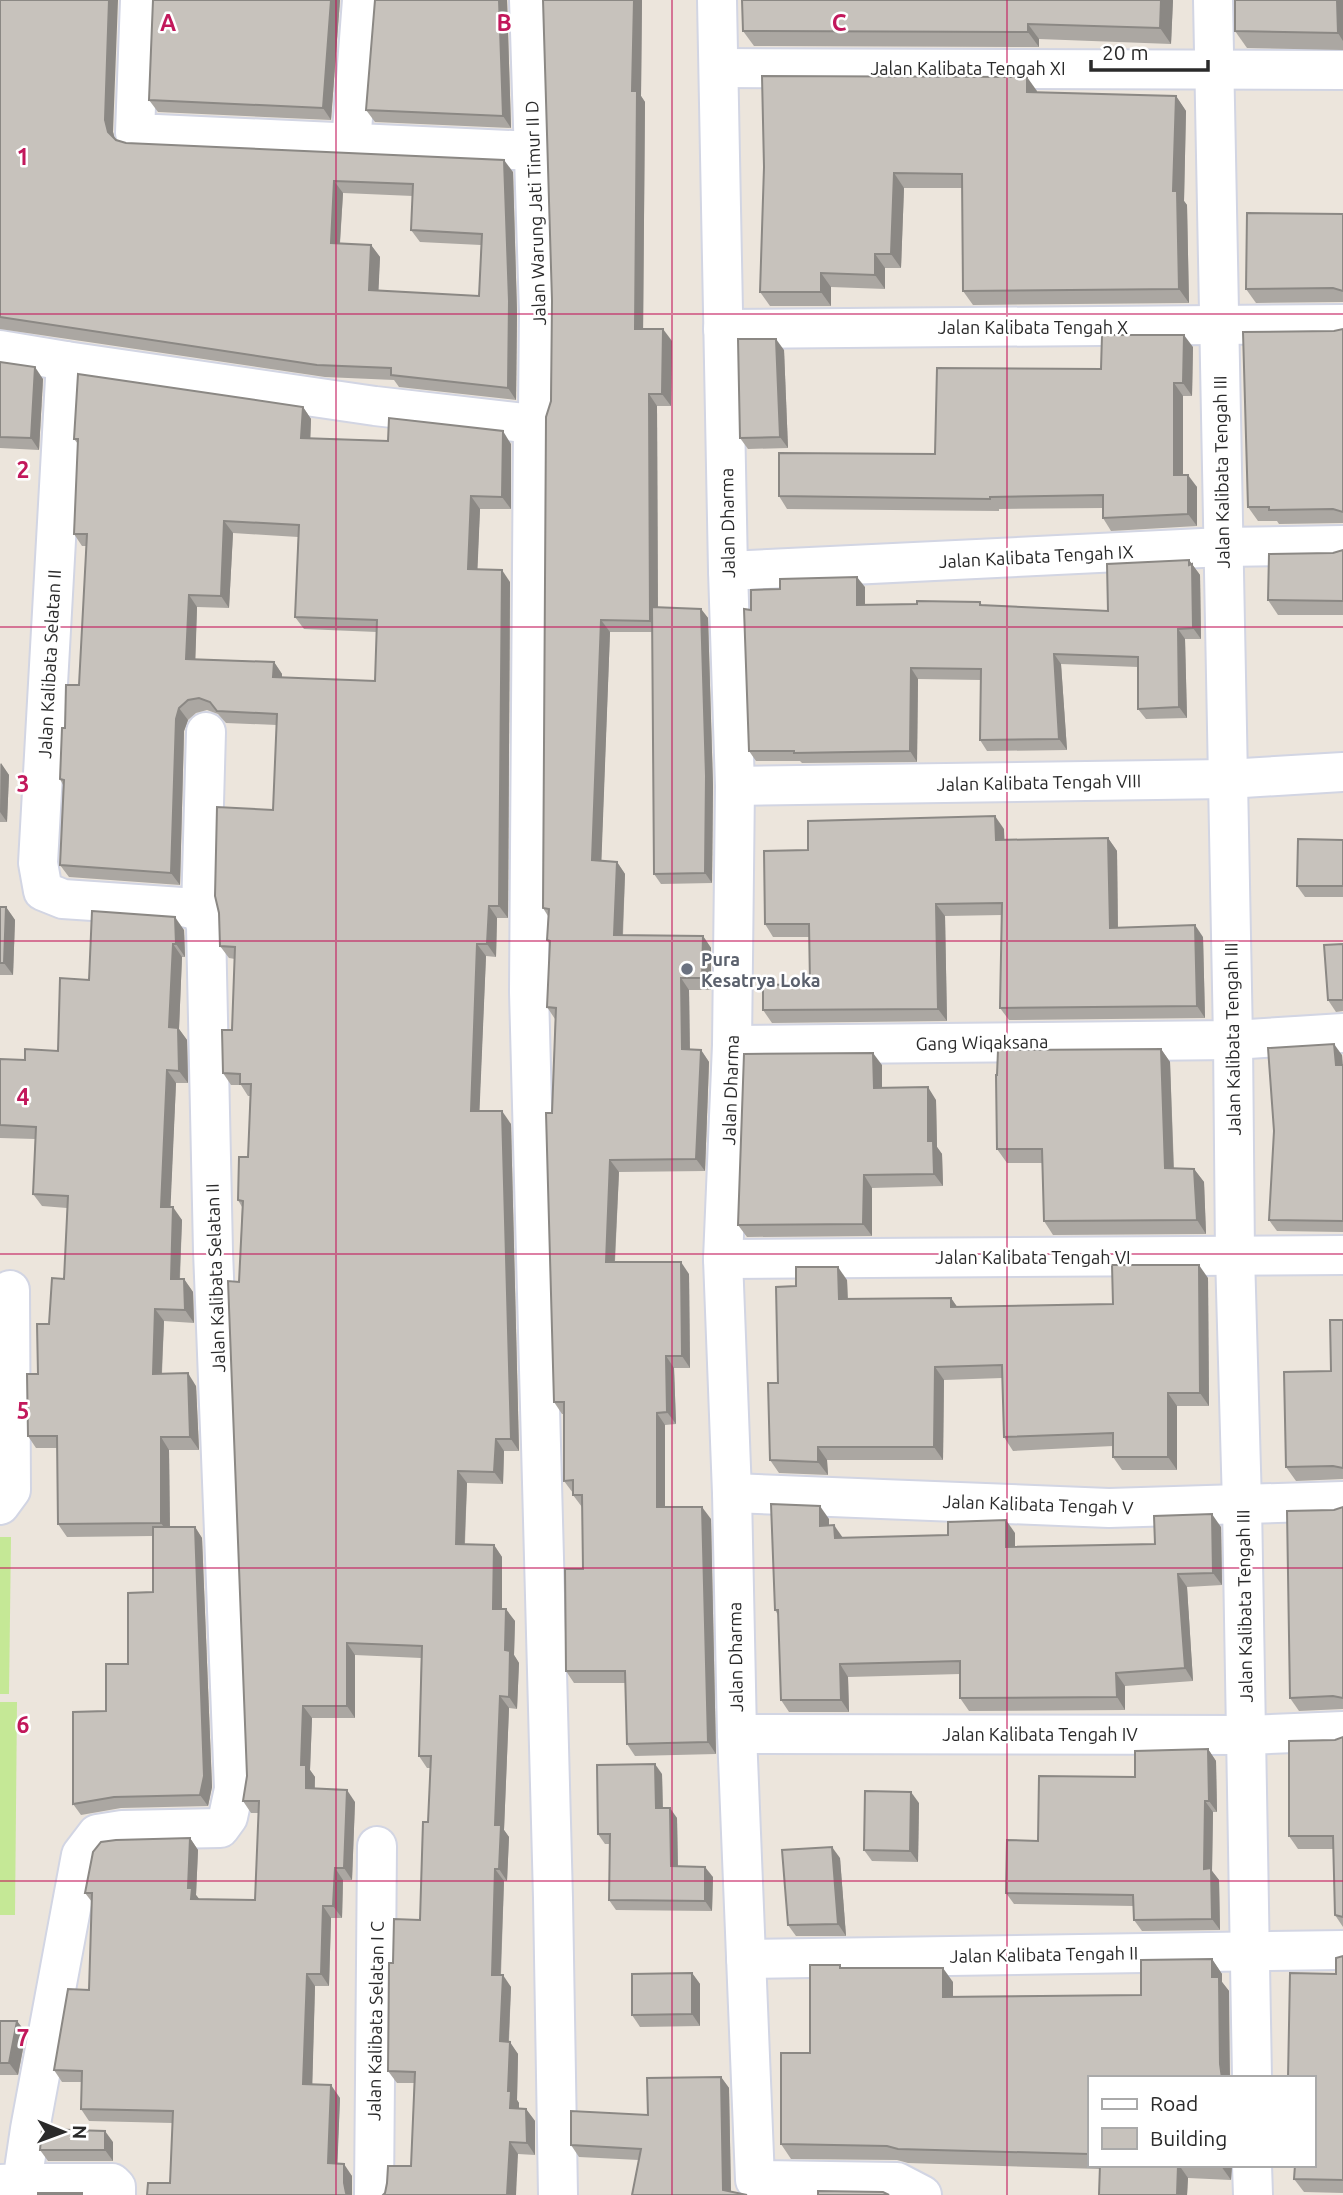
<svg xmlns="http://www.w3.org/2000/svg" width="1343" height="2195" font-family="Ubuntu,sans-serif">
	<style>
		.pitch { fill: #c5e896 }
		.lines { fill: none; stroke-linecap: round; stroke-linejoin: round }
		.minor-casing { stroke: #d2d5e3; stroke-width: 42 }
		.minor { stroke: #fff; stroke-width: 38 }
		.wall { fill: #aba7a2; fill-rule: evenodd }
		.shaded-wall { fill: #8b8884 }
		.building { fill: #c7c2bc; stroke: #8b8884; stroke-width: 2; fill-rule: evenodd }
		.grid { fill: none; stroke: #c2185b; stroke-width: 2; stroke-opacity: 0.55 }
		.worship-dot { fill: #6b7280; stroke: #fff; stroke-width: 2.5 }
		.labels { text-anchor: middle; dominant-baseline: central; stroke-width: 5; stroke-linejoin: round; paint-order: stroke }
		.street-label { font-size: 18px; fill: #2a2a2a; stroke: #fff }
		.worship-label { font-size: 18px; font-weight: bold; fill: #5b616d; stroke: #fff; text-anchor: start }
		.grid-label { font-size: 23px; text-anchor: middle; font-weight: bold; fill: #c2185b; stroke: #fff; stroke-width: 5; stroke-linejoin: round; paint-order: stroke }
	</style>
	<rect width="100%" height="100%" fill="#ece5dc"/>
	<g class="pitch">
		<path d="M0,1537H11L9,1694H0Z"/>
		<path d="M0,1702H17L15,1915H0Z"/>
	</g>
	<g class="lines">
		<g class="minor-casing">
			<g id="minor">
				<path d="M140,0L135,133L534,151"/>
				<path d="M529,0L539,313L538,413L533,424L529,992L553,1898L558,2195"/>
				<path d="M717,0L728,571L735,786L732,1045L723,1259L732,1493L737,1734L755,2180L897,2182L922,2195"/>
				<path d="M1213,0L1233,1040L1235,1255L1242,1504L1252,2078"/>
				<path d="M719,68L1343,70"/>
				<path d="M351,144L362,0"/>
				<path d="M723,329L1343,324"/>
				<path d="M0,350L66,361L38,863L43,891L63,899L182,907L201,911L206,926L213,1251L234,1789L228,1817L220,1828L122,1830L97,1834L81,1855L30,2129L22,2183L0,2184"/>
				<path d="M66,361L375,406L533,424"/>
				<path d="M728,571L1223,547L1343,545"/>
				<path d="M735,786L1227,779L1343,772"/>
				<path d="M201,911L206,732"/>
				<path d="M732,1045L1233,1040L1343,1033"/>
				<path d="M723,1259L1343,1255"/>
				<path d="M732,1493L1109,1508L1343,1501"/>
				<path d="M0,1505L11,1490L10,1290"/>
				<path d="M737,1734L1247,1735L1343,1731"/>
				<path d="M746,1959L1343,1950"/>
				<path d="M1252,2165L1253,2195"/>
				<path d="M22,2183H112L116,2187V2195"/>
				<path d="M374,2195L377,1846"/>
			</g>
		</g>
		<use href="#minor" class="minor"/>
	</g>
	<g class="wall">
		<path d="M0,0L113,132L115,139L126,143L513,172L517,313L516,400L399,387L394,380L325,377L0,329ZM343,193L413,196L411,230L420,242L481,245L479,296L378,291L380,257L371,245L340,244Z"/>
		<path d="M153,0H340L331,120L158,112L149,100Z"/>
		<path d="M507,0L511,128L375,122L366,110Z"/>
		<path d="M543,0H642L641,96L645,102L643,329L672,341L671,406H657L658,607L701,609L708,618L713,786L712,883L661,884L654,874L652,632H610L601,861L617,862L625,874L623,936H703L711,948V990H689L690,1050H701L709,1062L705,1171L619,1172L615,1262L689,1274L690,1368H674L676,1424L665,1425V1507L711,1519L716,1754L635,1756L627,1744L625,1683H574L566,1671L583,1569L582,1507L573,1495V1493L564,1481V1414H562L554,1402L552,1113L555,1019L547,1007L550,944L547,940L548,916L543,908L552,301Z"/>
		<path d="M742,0H1173L1171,44L1039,39V47L754,46L743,31Z"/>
		<path d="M1235,0H1343V50L1247,48L1235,31Z"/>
		<path d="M1037,91V92L1176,96L1186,111L1184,201L1187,205L1189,303L973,305L963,291L962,188H904L901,268H885V289L831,287V306H770L760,292L764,167Z"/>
		<path d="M1343,214V302L1256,303L1246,289Z"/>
		<path d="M1343,329V523L1279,524L1277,521H1258L1248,507L1334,331Z"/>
		<path d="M1193,347L1192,396H1183V475L1197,487V526L1111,531L1103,518V508L999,509V511L787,509L779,496L935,454L1101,369Z"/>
		<path d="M784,350L788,448L748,449L740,438Z"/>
		<path d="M0,362L43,379L39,450L0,448Z"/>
		<path d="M303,407L311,419L310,438L511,444V509H480L477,569L510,582L508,918H497L496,957L486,956L479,1111L511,1124L519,1451H504L503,1484L467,1483L465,1544L494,1545L502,1557V1609L515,1621L514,1655L519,1663L517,1709L509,1708L504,1830L509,1837L507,1881H504L501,1975L511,1987L509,2042L518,2054L517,2100L519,2103V2108L526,2109L535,2121V2155L518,2154L411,2166L414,2083H397L388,2071L393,1963L420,1920L428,1822L430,1768H427L419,1756L421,1658L355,1655V1718H312L310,1770L315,1777V1788L355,1802L352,1880H343L342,1918H331L329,1986H315L312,2085L340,2098L337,2164L352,2176V2195H147L170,2183L173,2123L89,2121L81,2109L82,2082H62L54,2070L89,1990L92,1902L85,1893L190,1838L198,1850L196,1895L199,1899L255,1900L259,1813H251L243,1801L247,1776L239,1282L242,1207L238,1200L248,1157L250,1096H248L241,1085H231L223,1073L232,1030L235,959L229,958L220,946L273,810L277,725L226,723L218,714L207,710L196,713L188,720L184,731L180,885L69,877L60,865L63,785L60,779L65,728L79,685L86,546H82L74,534L78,444L74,439ZM233,533L298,537L295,617L304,629L377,632L375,681L282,678V674L274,662L195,659L197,607L229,608Z"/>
		<path d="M1343,550V615H1278L1268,600L1333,553Z"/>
		<path d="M1189,560L1200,575L1201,639H1185L1187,718L1146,719L1138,709V667L1061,664L1067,750L987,751L980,740L981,680L918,679L917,762L802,763L800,761H756L749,751L751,610L865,587V605L980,602L982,605L1108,611Z"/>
		<path d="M0,763L9,775L7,822H0Z"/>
		<path d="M1004,829V840L1108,838L1117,851L1118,928L1203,937L1205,1018L1009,1020L1000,1008L1002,915L945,916L947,1021L772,1023L763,1010L810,984L809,937H773L765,924L808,850Z"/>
		<path d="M1343,840V897H1305L1297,886Z"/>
		<path d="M0,907H6L15,920L13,975H0Z"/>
		<path d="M184,930L185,957H182L179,1029L187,1040L188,1083H176L170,1207L182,1220L180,1279H184L193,1292L194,1323L164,1321L162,1374L196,1386L199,1450H169L170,1527H195L202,1538L212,1787L208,1806L121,1808L81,1815L73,1804L106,1711L128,1664L153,1592V1536L67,1537L58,1524L57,1448H36L28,1436L38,1374L49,1324L64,1279L67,1208L42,1206L33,1194L35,1139L0,1138V1059L25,1060L58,1051L89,980Z"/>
		<path d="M1343,944V1011L1336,1012L1328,1000Z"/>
		<path d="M1161,1049L1170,1062L1174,1168L1194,1169L1204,1182L1206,1234L1053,1235L1044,1221L1042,1163H1007L997,1149Z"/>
		<path d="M1342,1055L1343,1064V1232L1277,1231L1269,1220Z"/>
		<path d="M882,1065V1088L936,1100L937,1147L942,1154L943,1186L872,1188V1236L747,1237L738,1225Z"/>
		<path d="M1208,1278L1209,1406H1177V1470H1122L1113,1457V1446L1013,1451L1004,1437L1002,1378L944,1380L943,1460H827L828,1475L779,1473L770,1460L778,1383L796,1286L847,1280L848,1299L951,1298L957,1307L1113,1304Z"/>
		<path d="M1343,1320V1479L1296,1481L1286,1467L1331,1371Z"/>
		<path d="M1343,1507V1709L1299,1711L1290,1698L1334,1510Z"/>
		<path d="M829,1519V1526L842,1538L1015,1533V1547L1155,1544L1221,1527L1222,1585L1187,1587L1193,1681L1125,1686V1710L969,1711L960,1698V1674L848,1677L849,1712H789L781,1700L778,1615L775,1610Z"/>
		<path d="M1343,1737V1927L1335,1915L1334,1849H1298L1289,1836L1335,1740Z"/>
		<path d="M1208,1749L1216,1761L1217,1812H1213L1212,1871L1219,1880L1220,1930L1142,1931L1134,1920V1906L1014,1904L1006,1893L1038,1841L1135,1777Z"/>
		<path d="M662,1774L663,1808L677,1818L678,1866L713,1877L712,1911L616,1910L609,1900L610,1844H605L598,1834Z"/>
		<path d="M919,1803L918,1862L872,1861L864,1850Z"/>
		<path d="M840,1858L846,1936H796L788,1925Z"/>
		<path d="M1343,1956V2193L1304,2192L1294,2179L1336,1974Z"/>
		<path d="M1212,1959L1222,1974V1982L1229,1991L1089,2078V2165H1232L1231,2180L1188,2178L1187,2195H1099L1100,2169L908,2163L897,2160L791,2159L781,2144L810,2053L842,1968L953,1982V1996L1141,1995Z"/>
		<path d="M692,1973L700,1984V2026L640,2027L632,2015Z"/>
		<path d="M0,2021H17L26,2033L18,2075H0Z"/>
		<path d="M721,2077L729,2088L731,2192L632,2195L639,2160L579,2157L571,2145L648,2115Z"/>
		<path d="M113,2142V2161H48L40,2150Z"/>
	</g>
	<g class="shaded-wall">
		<path d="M109,0H118L113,132L116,144L108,132L105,120Z"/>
		<path d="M331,0H340L331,120L323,108Z"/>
		<path d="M499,0H507L511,128L503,116Z"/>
		<path d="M634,0H642L641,96L645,102L643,341L635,329L632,91Z"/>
		<path d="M1161,0H1173L1171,44L1160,28Z"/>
		<path d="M1337,0H1343V41L1338,33Z"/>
		<path d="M1028,24L1039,39V47L1028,32Z"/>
		<path d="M1027,77L1037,91V106L1027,92Z"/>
		<path d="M1176,96L1186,111L1184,201L1187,205L1189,303L1179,289L1173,191Z"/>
		<path d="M504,160L513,172L517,313L516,400L508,388Z"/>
		<path d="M894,173L904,188L901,268L891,254Z"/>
		<path d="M334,181L343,193L339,255L331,243Z"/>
		<path d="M371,245L380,257L378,302L369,290Z"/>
		<path d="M875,254L885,268V289L875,275Z"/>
		<path d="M821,273L831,287V306L821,292Z"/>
		<path d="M663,329L672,341L671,406L662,394Z"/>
		<path d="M1184,335L1193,347L1192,396L1183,383Z"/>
		<path d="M776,339L784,350L788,448L780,437Z"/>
		<path d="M35,367L43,379L39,450L31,438Z"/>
		<path d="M1174,383L1183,396V487L1174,475Z"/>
		<path d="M649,394L657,406L658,632L650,621Z"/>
		<path d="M303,407L311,419L310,450L301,438Z"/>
		<path d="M503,431L511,444V509L502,497Z"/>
		<path d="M1188,475L1197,487V526L1188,514Z"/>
		<path d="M471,496L480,509L477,581L468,569Z"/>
		<path d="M224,521L233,533L229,608L221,596Z"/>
		<path d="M1189,560L1200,575L1201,639L1193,628Z"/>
		<path d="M502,570L510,582L508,918L499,906Z"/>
		<path d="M857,577L865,587V616L857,605Z"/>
		<path d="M189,595L197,607L195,671L186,659Z"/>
		<path d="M701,609L708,618L713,786L712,883L705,873Z"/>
		<path d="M601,620L610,632L601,872L592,860Z"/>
		<path d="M1178,629L1185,639L1187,718L1179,707Z"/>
		<path d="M1054,654L1061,664L1067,750L1059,739Z"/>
		<path d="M274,662L282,674V689L273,677Z"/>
		<path d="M911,668L918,679L917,762L910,751Z"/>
		<path d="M179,708L188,720L184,731L180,885L171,873L176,719Z"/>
		<path d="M1,763L9,775L7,822L0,812Z"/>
		<path d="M995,816L1004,829L1005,852L996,840Z"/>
		<path d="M1108,838L1117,851L1118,941L1110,928Z"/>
		<path d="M617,862L625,874L622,947L614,935Z"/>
		<path d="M936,904L945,916L947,1021L938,1009Z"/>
		<path d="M489,906L497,918L496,957L487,944Z"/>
		<path d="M6,907L15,920L13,975L4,963Z"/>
		<path d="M175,917L184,930L185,957L176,944Z"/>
		<path d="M1195,925L1203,937L1205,1018L1197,1006Z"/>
		<path d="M703,936L711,948V990L702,978Z"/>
		<path d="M173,944L182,957L179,1029L187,1040L188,1083L179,1071L169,1027Z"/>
		<path d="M477,944L486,956L479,1123L471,1111Z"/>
		<path d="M681,978L689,990L690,1061L682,1049Z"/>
		<path d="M1334,1044L1342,1055L1343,1074L1336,1065Z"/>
		<path d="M1161,1049L1170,1062L1174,1182L1165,1168Z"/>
		<path d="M701,1050L709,1062L705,1171L696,1159Z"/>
		<path d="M873,1053L882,1065V1101L874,1088Z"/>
		<path d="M167,1070L176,1083L170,1219L161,1207Z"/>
		<path d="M928,1087L936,1100L937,1147L942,1154L943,1186L934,1174L928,1141Z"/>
		<path d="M502,1111L511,1124L519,1451L511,1439Z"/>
		<path d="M610,1160L619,1172L614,1274L606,1262Z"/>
		<path d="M1194,1169L1204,1182L1206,1234L1197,1220Z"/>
		<path d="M864,1175L872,1188V1236L863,1224Z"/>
		<path d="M173,1207L182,1220L179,1291L171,1279Z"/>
		<path d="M681,1262L689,1274L690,1368L682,1356Z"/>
		<path d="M1199,1265L1208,1278L1209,1406L1200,1393Z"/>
		<path d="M838,1267L847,1280L848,1312L839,1299Z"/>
		<path d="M184,1279L193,1292L194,1323L185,1310Z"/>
		<path d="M951,1298L960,1311L951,1307Z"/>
		<path d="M155,1309L164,1321L161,1386L153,1374Z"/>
		<path d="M666,1356L674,1368L676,1424L667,1412Z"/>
		<path d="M935,1367L944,1380L943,1460L934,1447Z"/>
		<path d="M188,1373L196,1386L199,1450L190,1437Z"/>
		<path d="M1168,1393L1177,1406V1470L1168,1457Z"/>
		<path d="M657,1413L665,1425V1519L657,1507Z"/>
		<path d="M161,1437L169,1450L170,1536L161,1523Z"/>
		<path d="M496,1439L504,1451L503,1484L494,1472Z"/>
		<path d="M818,1447L827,1460L828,1475L818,1462Z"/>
		<path d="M458,1471L467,1483L464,1556L456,1544Z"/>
		<path d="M820,1506L829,1519V1539L820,1526Z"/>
		<path d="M702,1507L711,1519L716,1754L708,1742Z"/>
		<path d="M1212,1514L1221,1527L1222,1585L1213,1573Z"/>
		<path d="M1006,1520L1015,1533V1560L1006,1547Z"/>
		<path d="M834,1525L843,1538H835Z"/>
		<path d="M195,1527L202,1538L212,1787L208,1806L200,1795Z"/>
		<path d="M494,1545L502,1557V1621L493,1609Z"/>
		<path d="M1178,1574L1187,1587L1193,1681L1185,1668Z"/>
		<path d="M506,1609L515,1621L514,1655L519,1663L517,1709L509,1697L505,1650Z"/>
		<path d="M347,1643L355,1655V1718L347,1706Z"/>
		<path d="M840,1664L848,1677L849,1712L841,1700Z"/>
		<path d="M1116,1673L1125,1686V1710L1117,1697Z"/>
		<path d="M500,1696L509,1708L504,1830L509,1837L507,1881L499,1869L495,1825Z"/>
		<path d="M303,1706L312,1718L310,1770L315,1777L314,1800L306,1788L301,1765Z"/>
		<path d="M1208,1749L1216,1761L1217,1812L1209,1801Z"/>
		<path d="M655,1764L662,1774L663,1819L656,1808Z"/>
		<path d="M347,1790L355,1802L352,1880L344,1868Z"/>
		<path d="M911,1792L919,1803L918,1862L910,1851Z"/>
		<path d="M1205,1801L1213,1812L1212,1871L1219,1880L1220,1930L1212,1919L1204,1869Z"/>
		<path d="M670,1808L677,1818L678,1876L671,1866Z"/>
		<path d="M190,1838L198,1850L196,1895L200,1900L191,1899L188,1888Z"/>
		<path d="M832,1847L840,1858L846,1936L838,1924Z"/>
		<path d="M705,1867L713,1877L712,1911L705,1901Z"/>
		<path d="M335,1868L343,1880L342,1918L333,1906Z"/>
		<path d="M495,1869L504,1881L500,1987L492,1975Z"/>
		<path d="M323,1906L331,1918L329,1986L321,1974Z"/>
		<path d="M1212,1959L1222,1974V1982L1229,1991L1230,2078H1222L1212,1977Z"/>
		<path d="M943,1968L953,1982V2011L943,1997Z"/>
		<path d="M692,1973L700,1984V2026L692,2014Z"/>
		<path d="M307,1974L315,1986L312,2096L303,2084Z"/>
		<path d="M503,1975L511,1987L508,2053L500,2041Z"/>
		<path d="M17,2021L26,2033L18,2075L9,2063Z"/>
		<path d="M510,2042L518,2054L517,2100L519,2103V2120L510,2108L508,2091Z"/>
		<path d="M721,2077L729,2088L731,2195L723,2190Z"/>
		<path d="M331,2085L340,2098L337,2175L328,2163Z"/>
		<path d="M526,2109L535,2121V2155L527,2143Z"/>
		<path d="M105,2131L113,2142V2161L105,2150Z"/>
		<path d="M510,2142L518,2154L516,2195H507Z"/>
		<path d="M344,2164L352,2176V2195H348L346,2193L344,2183Z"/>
		<path d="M1178,2165H1179L1188,2178L1187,2195H1177Z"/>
		<path d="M1221,2165H1232L1231,2180L1221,2166Z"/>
	</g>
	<g class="building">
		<path d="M0,0H109L105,120L108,132L116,140L126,143L504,160L509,301L508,388L391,375V368L317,365L0,317ZM334,181L413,184L411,230L482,234L479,296L369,290L371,245L331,243Z"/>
		<path d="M153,0H331L323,108L149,100Z"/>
		<path d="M375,0H499L503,116L366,110Z"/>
		<path d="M543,0H634L632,91H637L635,329H663L662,394H649L650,621L601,620L592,860L617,862L614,935L703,936L702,978H681L682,1049L701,1050L696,1159L610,1160L606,1262H681L682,1356H666L667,1412L657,1413V1507H702L708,1742L627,1744L625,1671H566L565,1569H583L582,1495H573V1480L564,1481V1402H554L546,1113H552L556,1008L547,1007L550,941L547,940L549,909L543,908L546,417L551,401L552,301Z"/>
		<path d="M742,0H1161L1160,28L1028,24V32L743,31Z"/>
		<path d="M1235,0H1337L1338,33L1235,31Z"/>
		<path d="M762,76L1027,77V92L1176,96L1173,191H1177L1179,289L963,291L962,174L894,173L891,254H875V275L821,273V292H760L764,167Z"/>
		<path d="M1247,213L1343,214V291L1333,288L1246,289Z"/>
		<path d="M1343,329V512L1333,509L1269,510V507H1248L1243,332L1334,331Z"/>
		<path d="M1102,335H1184L1183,383H1174V475H1188V514L1103,518V495L990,497V499L779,496V453L935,454L937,368L1101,369Z"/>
		<path d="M738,339H776L780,437L740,438Z"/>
		<path d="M0,362L35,367L31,438L0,437Z"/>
		<path d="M78,374L303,407L301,438L388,441L389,418L503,431L502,497L471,496L468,569L502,570L499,906H489L487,944H477L471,1111H502L511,1439H496L494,1472L458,1471L456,1544L494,1545L493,1609H506L505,1650L510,1651L509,1697L500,1696L495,1825H501L499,1869H495L492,1975H503L500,2041L510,2042L508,2091H511L510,2108L526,2109L527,2143L510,2142L507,2195H383L385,2193L387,2183L388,2166H411L415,2072L388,2071L389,1963H393L394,1919L420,1920L423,1822H428L431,1756H419L422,1646L347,1643V1706H303L301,1765H306V1788L347,1790L344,1868H335L333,1906H323L321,1974H307L303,2084L331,2085L328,2163L344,2164V2183L346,2193L348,2195H147L148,2183H170L173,2111L81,2109L82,2071L54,2070L68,1989L89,1990L92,1893H85L93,1852L101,1842L116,1840L190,1838L188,1888H192L191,1899L255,1900L259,1801H243L247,1776L228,1281L239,1282L243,1201L238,1200L239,1157H248L251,1084H240V1074L223,1073L222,1030H232L235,947L220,946L219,913L215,896L217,807L273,810L277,714L217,711L210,702L199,698L188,700L179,708L176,719L171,873L60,865L64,780L60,779L62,728H65L66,685H79L87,534H74L78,439H74ZM224,521L299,525L295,617L377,620L375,681L273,677L274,662L186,659L189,595L221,596Z"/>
		<path d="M1343,550V601L1268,600L1269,554L1333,553Z"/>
		<path d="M1189,560V565L1192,564L1193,628L1178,629L1179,707L1138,709V657L1054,654L1059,739L980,740L981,669L911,668L910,751L794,753V751H749L744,609L751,610V590L780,589V579L857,577V605L917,604V601L980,602V605L1108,611L1107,564Z"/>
		<path d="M652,607L701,609L706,776L705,873L654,874Z"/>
		<path d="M995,816L996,840L1108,838L1110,928L1195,925L1197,1006L1000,1008L1002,903L936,904L938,1009L763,1010V985L810,984L809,924H765L764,851L808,850V821Z"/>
		<path d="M1298,839L1343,840V886H1297Z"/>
		<path d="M0,907H6L4,963H0Z"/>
		<path d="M92,911L175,917L176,944H173L169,1027L178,1028L179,1071L167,1070L161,1207H173L171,1279H184L185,1310L155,1309L153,1374L188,1373L190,1437H161V1523L58,1524L57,1436H28L27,1374H38L37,1324H49L52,1278L64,1279L68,1196L33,1194L36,1127L0,1125V1059L25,1060V1049L58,1051L60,978L89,980Z"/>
		<path d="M1343,944V1000H1328L1324,945Z"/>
		<path d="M1334,1044L1336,1065H1343V1221L1269,1220L1274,1131L1268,1048Z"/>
		<path d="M1161,1049L1165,1168L1194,1169L1197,1220L1044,1221L1042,1149H997L996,1075H997L998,1050Z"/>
		<path d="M873,1053L874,1088L928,1087V1141H933L934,1174L864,1175L863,1224L738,1225L744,1054Z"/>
		<path d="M1112,1265H1199L1200,1393H1168V1457H1113V1433L1004,1437L1002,1365L935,1367L934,1447H818V1462L770,1460L768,1383H778L776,1287L796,1286V1267H838L839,1299L951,1298V1307L1113,1304Z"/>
		<path d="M1330,1320H1343V1468L1333,1466L1286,1467L1284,1372L1331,1371Z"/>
		<path d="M771,1504L820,1506V1526L834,1525L835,1538L948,1535V1522L1006,1520V1547L1155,1544L1154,1516L1212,1514L1213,1573L1178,1574L1185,1668L1116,1673L1117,1697L960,1698V1661L840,1664L841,1700H781L778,1610H775Z"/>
		<path d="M1343,1507V1698L1333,1696L1290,1698L1287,1511L1334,1510Z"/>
		<path d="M153,1527H195L204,1776L200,1795L114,1797L73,1804V1712L106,1711V1664H128V1593L153,1592Z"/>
		<path d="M1343,1737V1917L1335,1915L1333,1836H1289V1741L1335,1740Z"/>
		<path d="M1208,1749L1209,1801H1205L1204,1869L1211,1868L1212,1919L1134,1920L1133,1895L1006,1893L1007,1840L1038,1841L1039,1776L1135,1777V1751Z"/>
		<path d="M655,1764L656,1808H670L671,1866L705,1867V1901L609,1900L610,1834H598L597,1765Z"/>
		<path d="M865,1791L911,1792L910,1851L864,1850Z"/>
		<path d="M832,1847L838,1924L788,1925L782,1850Z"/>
		<path d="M1343,1956V2180L1294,2179L1295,2165H1313V2078H1288L1290,1973L1336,1974V1958Z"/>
		<path d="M1212,1959V1977H1219L1220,2064L1222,2078H1089V2154L898,2149L887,2146L781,2144V2053H810V1965H840V1968H943V1997L1141,1995V1960Z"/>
		<path d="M692,1973V2014L632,2015V1974Z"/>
		<path d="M0,2021H17L9,2063H0Z"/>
		<path d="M721,2077L723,2190L747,2195H632L641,2149L571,2145V2111L648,2115L647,2078Z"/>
		<path d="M42,2129L105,2131V2150H40Z"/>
		<path d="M1100,2165H1178L1177,2195H1099Z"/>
		<path d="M818,2191L883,2192L889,2195H818Z"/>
		<rect x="38" y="2193" width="44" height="2"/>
	</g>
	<path class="grid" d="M336,0V2195M672,0V2195M1007,0V2195M0,314H1343M0,627H1343M0,941H1343M0,1254H1343M0,1568H1343M0,1881H1343"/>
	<circle class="worship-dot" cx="687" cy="969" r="7"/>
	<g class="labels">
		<g class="street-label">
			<text x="968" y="68">Jalan Kalibata Tengah XI</text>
			<text transform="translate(535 213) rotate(-92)">Jalan Warung Jati Timur II D</text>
			<text x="1033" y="327">Jalan Kalibata Tengah X</text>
			<text transform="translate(1221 472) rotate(-91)">Jalan Kalibata Tengah III</text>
			<text transform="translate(727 523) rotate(-91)">Jalan Dharma</text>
			<text transform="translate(1036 556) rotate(-3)">Jalan Kalibata Tengah IX</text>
			<text transform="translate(49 664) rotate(-87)">Jalan Kalibata Selatan II</text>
			<text transform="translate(1039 782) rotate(-1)">Jalan Kalibata Tengah VIII</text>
			<text transform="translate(1232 1039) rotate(-91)">Jalan Kalibata Tengah III</text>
			<text transform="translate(982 1042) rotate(-1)">Gang Wiqaksana</text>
			<text transform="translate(730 1090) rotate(-88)">Jalan Dharma</text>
			<text x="1033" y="1257">Jalan Kalibata Tengah VI</text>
			<text transform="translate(215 1278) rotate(-92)">Jalan Kalibata Selatan II</text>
			<text transform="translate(1038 1504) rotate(2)">Jalan Kalibata Tengah V</text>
			<text transform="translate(1244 1606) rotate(-91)">Jalan Kalibata Tengah III</text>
			<text transform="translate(735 1657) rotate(-91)">Jalan Dharma</text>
			<text x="1040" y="1734">Jalan Kalibata Tengah IV</text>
			<text transform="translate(1044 1954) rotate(-1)">Jalan Kalibata Tengah II</text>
			<text transform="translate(375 2021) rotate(-89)">Jalan Kalibata Selatan I C</text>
		</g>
		<g class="worship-label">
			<text x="701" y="959">Pura<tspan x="701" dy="21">Kesatrya Loka</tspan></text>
		</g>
	</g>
	<g class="grid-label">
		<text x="168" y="31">A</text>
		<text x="504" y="31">B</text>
		<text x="839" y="31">C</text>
		<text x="23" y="165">1</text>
		<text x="23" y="478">2</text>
		<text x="23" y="792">3</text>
		<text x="23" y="1105">4</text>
		<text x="23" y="1419">5</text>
		<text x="23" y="1733">6</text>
		<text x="23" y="2046">7</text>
	</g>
	<rect x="1088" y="2076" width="228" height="91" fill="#ffffff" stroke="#aaaaaa" stroke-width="2"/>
	<rect x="1102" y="2099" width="35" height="10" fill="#ffffff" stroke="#aaaaaa" stroke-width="2"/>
	<text x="1150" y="2111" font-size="21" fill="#2a2a2a">Road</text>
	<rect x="1102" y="2128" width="35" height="21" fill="#c7c2bc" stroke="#aaaaaa" stroke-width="2"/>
	<text x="1150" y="2146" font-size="21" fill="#2a2a2a">Building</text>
	<g transform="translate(63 2132) rotate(91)" stroke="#ffffff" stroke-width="5" paint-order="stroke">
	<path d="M0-5L12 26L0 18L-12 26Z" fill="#2a2a2a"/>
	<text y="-10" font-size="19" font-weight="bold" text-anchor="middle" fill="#2a2a2a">N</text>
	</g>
	<path d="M1091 60v10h117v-10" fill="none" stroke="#2a2a2a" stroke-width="3.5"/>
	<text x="1102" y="60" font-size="21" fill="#2a2a2a" stroke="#ffffff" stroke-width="5" paint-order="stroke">20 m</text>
</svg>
